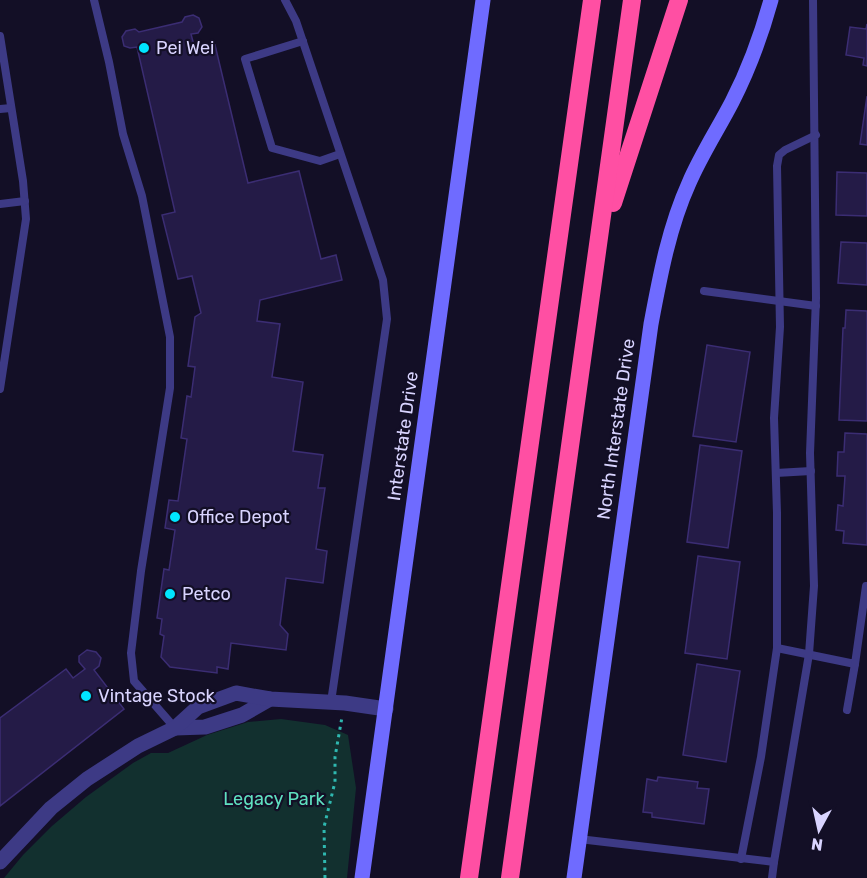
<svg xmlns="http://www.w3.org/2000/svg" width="867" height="878" font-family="Rubik,sans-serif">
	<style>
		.green { fill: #12302f }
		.building { fill: #241b47; stroke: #3b2d73; stroke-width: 1.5 }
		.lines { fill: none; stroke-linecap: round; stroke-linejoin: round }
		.path { stroke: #2fb8b0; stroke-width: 3; stroke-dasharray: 3 4.5; stroke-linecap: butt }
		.lane { stroke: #3d3a85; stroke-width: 8 }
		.street { stroke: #3d3a85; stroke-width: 15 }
		.secondary { stroke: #6f6bff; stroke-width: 15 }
		.highway { stroke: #ff4fa3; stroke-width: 18 }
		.poi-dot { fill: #00e5ff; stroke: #130f26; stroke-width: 2 }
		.labels { text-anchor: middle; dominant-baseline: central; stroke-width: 4.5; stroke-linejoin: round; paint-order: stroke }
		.poi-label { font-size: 18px; fill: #d9d4ff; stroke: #130f26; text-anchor: start }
		.street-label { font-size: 18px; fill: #d9d4ff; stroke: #130f26 }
		.park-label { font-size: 18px; fill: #5fe0c0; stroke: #130f26 }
	</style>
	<rect width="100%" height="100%" fill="#130f26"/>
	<path class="green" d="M281,719L325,725L348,735L356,788L347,878H4L23,855L52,826L86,797L133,763L151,753H168L207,735L248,722Z"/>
	<g class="building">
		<path d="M193,15L199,18L202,27L198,33L191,34L196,53L203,52L202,48L215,45L248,183L299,171L321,259L336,255L342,280L260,300L257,321L280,324L272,377L303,382L293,451L323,455L318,488H325L316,549L327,551L323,583L286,578L280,625L288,634L286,650L231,643L228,669L217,667V673L170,667L161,657L164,636L160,634L162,619L157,618L164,569L169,570L175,530L165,528L169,500L178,501L187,439L181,438L187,396L191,397L195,367L188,366L195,317L201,313L192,276L178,279L162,215L175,212L137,47L130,48L124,46L122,37L126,31L135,29L139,32L182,22L185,17Z"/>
		<path d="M867,24V66L863,65L864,58L846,55L850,27L866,29Z"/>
		<path d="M867,96V145L860,144Z"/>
		<path d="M837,172L867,173V216L836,215Z"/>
		<path d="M841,242L867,243V285L838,283Z"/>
		<path d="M846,310L867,311V421L839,420L843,328H845Z"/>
		<path d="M707,345L750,352L736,442L693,436Z"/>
		<path d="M845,433L867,434V545L843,543L844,531L836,530L838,505L843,506L845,476H837L838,452H844Z"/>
		<path d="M700,445L742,451L728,548L687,542Z"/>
		<path d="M698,556L740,562L727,659L685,653Z"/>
		<path d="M87,650L96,652L101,658L99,666L94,670L124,709L0,806V718L66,669L73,678L85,669L79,662V656Z"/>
		<path d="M697,664L740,671L726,762L683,755Z"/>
		<path d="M658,777L698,782L697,788L709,789L704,824L652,817V813L643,812L647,779L657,781Z"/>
	</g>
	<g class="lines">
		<path class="path" d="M325,878L324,827L335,782V757L342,717"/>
		<g class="lane">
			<path d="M94,0L109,62L123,134L142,196L170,337V388L141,571L131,653L134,681L175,728"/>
			<path d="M285,0L296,21L383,280L387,319L331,702"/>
			<path d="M0,36L23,181L26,219L0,389"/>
			<path d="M303,41L245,59L272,148L320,161L340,154"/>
			<path d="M0,109L11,108"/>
			<path d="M0,204L25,201"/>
			<path d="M704,291L816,306"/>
			<path d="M776,473L811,471"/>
			<path d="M777,648L855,664L866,586"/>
			<path d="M847,710L855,664"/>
			<path d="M579,839L774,862L809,654L814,586L810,453L816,298L813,0"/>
			<path d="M741,859L761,757L777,648V513L774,418L780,327L777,166L779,155L785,150L816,135"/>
			<path d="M772,878L774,862"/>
		</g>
		<g class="street">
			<path d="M175,728L205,727L242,715L270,699"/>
			<path d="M0,862L51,808L87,779L138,746L175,728L198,707L236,693L270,699L345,703L386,709"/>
		</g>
		<g class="secondary">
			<path d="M362,878L483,0"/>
			<path d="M574,878L651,324C660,276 669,227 689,183C701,155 718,129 732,102C749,69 761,36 771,0"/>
		</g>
		<g class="highway">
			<path d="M613,203L679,0"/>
			<path d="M469,878L592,0"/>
			<path d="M510,878L632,0"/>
		</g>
	</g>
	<g class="poi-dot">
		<circle cx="144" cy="48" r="6"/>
		<circle cx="175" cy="517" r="6"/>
		<circle cx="170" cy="594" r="6"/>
		<circle cx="86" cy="696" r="6"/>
	</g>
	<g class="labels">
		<g class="poi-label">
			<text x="156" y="48">Pei Wei</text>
			<text x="187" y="517">Office Depot</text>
			<text x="182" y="594">Petco</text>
			<text x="98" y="696">Vintage Stock</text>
		</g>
		<g class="street-label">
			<text transform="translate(616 429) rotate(-82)">North Interstate Drive</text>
			<text transform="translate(403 436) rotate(-82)">Interstate Drive</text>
		</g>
		<g class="park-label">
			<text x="274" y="799">Legacy Park</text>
		</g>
	</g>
	<g transform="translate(819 830) rotate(188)" stroke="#130f26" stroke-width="4.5" paint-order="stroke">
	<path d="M0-4.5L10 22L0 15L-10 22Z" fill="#d9d4ff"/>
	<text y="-9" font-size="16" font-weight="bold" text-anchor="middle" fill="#d9d4ff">N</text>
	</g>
</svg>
